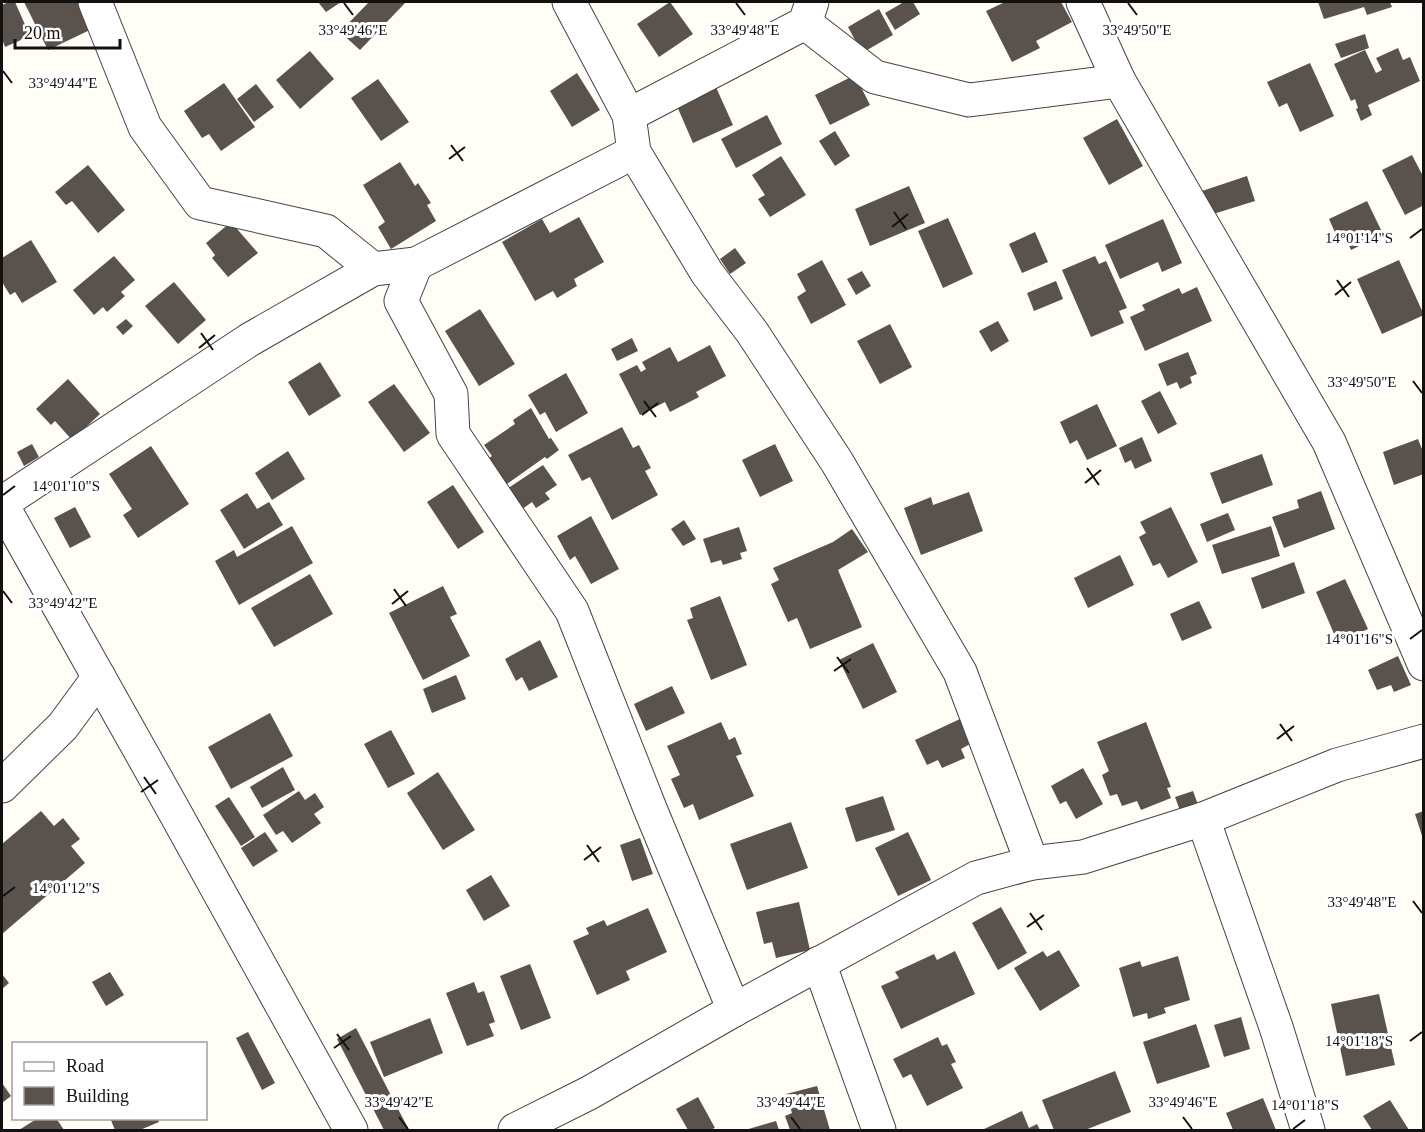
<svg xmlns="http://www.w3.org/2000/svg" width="1425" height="1132" font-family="'Times New Roman',serif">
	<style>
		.building { fill: #5a524d }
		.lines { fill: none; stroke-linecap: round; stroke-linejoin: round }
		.minor-casing { stroke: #444; stroke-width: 35 }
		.tertiary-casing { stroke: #444; stroke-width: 35 }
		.minor { stroke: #fff; stroke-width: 33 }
		.tertiary { stroke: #fff; stroke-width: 33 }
		.ticks { fill: none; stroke: #111; stroke-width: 2 }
		.ticks-label { font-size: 15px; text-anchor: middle; fill: #111; stroke: #fff; stroke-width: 6; stroke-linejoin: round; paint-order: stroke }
	</style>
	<rect width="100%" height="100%" fill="#fffdf5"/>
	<g class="building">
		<path d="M9,2H15L30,36L5,47L2,39V5Z"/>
		<path d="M24,2H78L92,29L48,50Z"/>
		<path d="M318,2H341L326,12Z"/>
		<path d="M369,2H406L360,50L340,32Z"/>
		<path d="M670,2L693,34L659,57L637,24Z"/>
		<path d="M904,2H913L920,14L895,30L885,13Z"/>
		<path d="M1005,2H1061L1072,22L1036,41L1040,48L1012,62L986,11Z"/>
		<path d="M1318,2H1390L1392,7L1367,15L1364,7L1324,19Z"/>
		<path d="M879,9L893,35L862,53L848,27Z"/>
		<path d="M1365,34L1369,48L1341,58L1335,44Z"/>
		<path d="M1398,48L1403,60L1410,57L1420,81L1368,105L1372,115L1361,121L1356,109L1358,108L1355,99L1351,101L1334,64L1365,50L1376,73L1382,70L1376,58Z"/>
		<path d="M310,51L334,79L300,109L276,80Z"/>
		<path d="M1310,63L1334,116L1300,132L1287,103L1279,107L1267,82Z"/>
		<path d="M577,73L600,110L572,127L550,91Z"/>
		<path d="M855,75L870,105L830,125L815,95Z"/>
		<path d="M378,79L409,122L381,141L351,98Z"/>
		<path d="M224,83L255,127L221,151L209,134L202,138L184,111Z"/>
		<path d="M256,84L274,107L254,122L237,99Z"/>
		<path d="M715,85L733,125L693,143L676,104Z"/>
		<path d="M767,115L782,144L736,168L721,139Z"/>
		<path d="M1117,119L1143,166L1109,185L1083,138Z"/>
		<path d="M835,131L850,156L835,166L819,141Z"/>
		<path d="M1412,155L1424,178V205L1405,215L1382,170Z"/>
		<path d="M781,156L806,195L770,217L758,199L765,195L752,175Z"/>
		<path d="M400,162L415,186L418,183L431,203L427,205L436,221L391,249L378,227L385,222L363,185Z"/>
		<path d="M88,165L125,210L98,233L72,201L66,205L55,192Z"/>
		<path d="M1247,176L1255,201L1210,215L1202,191Z"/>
		<path d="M909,186L925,223L870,246L855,209Z"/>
		<path d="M1367,201L1383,234L1351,250L1345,236L1338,239L1329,219Z"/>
		<path d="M579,217L604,262L574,279L577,286L557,298L553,291L535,301L502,242L542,219L550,233Z"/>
		<path d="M948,218L973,274L943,288L918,231Z"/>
		<path d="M1163,219L1182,263L1162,272L1158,262L1120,279L1105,245Z"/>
		<path d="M231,222L258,253L228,277L212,258L215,255L206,243Z"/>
		<path d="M1035,232L1048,262L1022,273L1009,244Z"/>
		<path d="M31,240L57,282L22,303L15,292L10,295L2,282V274L3,273L2,258Z"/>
		<path d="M735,248L746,263L730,274L720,259Z"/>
		<path d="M114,256L135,280L121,292L125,296L107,312L103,307L94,315L73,290Z"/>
		<path d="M1095,256L1099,264L1106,261L1127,308L1119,311L1124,323L1091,337L1062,270Z"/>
		<path d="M822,260L846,305L811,324L797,297L806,291L797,274Z"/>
		<path d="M1399,260L1424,315L1382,334L1357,279Z"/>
		<path d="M862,271L871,286L856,295L847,279Z"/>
		<path d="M1056,281L1063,299L1034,311L1027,293Z"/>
		<path d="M174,282L206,320L178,344L145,306Z"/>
		<path d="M1197,287L1212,321L1145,351L1130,317L1145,310L1142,305L1179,288L1182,294Z"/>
		<path d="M480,309L515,364L479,386L445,331Z"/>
		<path d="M126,319L133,326L123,335L116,327Z"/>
		<path d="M998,321L1009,341L991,352L979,331Z"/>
		<path d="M890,324L912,367L880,384L857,341Z"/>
		<path d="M632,338L638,351L617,361L611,349Z"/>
		<path d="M710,345L726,376L696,392L699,397L670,412L665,402L640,415L619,374L637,365L641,372L646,369L642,362L670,347L678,362Z"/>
		<path d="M1188,352L1197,374L1190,377L1192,383L1180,389L1177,382L1167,386L1158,364Z"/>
		<path d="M320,362L341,396L309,416L288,382Z"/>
		<path d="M566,373L588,413L556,432L545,412L540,415L528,395Z"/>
		<path d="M68,379L100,414L72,440L55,421L51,425L36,409Z"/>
		<path d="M394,384L430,433L404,452L368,402Z"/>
		<path d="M1160,391L1177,424L1158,434L1141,401Z"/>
		<path d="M1097,404L1117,446L1087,460L1077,440L1070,444L1060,422Z"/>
		<path d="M531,408L549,439L551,438L559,450L547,459L545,457L504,486L486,460L492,456L484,445L515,424L513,420Z"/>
		<path d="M622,427L633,448L639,445L651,468L645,471L658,495L612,520L590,477L582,481L568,455Z"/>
		<path d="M1142,437L1152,461L1135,469L1131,460L1125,463L1119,448Z"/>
		<path d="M1418,439L1424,454V474L1394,485L1383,452Z"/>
		<path d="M32,444L39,457L24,466L17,452Z"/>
		<path d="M775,444L793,481L760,497L742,460Z"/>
		<path d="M151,446L189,504L138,538L123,515L132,509L109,474Z"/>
		<path d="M288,451L305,479L272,500L255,473Z"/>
		<path d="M1262,454L1273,485L1222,504L1210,473Z"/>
		<path d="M543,465L557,485L545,493L550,499L536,508L532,502L521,510L507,489Z"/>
		<path d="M453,485L484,532L458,549L427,502Z"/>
		<path d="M1321,491L1335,529L1284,548L1272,517L1299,508L1297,500Z"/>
		<path d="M969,492L983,531L921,555L904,508L931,497L933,505Z"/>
		<path d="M247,493L257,509L269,502L283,525L244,549L220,510Z"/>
		<path d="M75,507L91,537L70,548L54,518Z"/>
		<path d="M1171,507L1198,562L1168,578L1160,563L1153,566L1139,537L1146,533L1140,522Z"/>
		<path d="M1228,513L1235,530L1207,542L1200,524Z"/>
		<path d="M591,516L619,569L591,584L575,556L570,560L557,536Z"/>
		<path d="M684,520L696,539L683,546L671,529Z"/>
		<path d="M292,526L313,563L239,605L215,561L234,550L237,557Z"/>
		<path d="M1271,526L1280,556L1222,574L1212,545Z"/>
		<path d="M739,527L747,551L740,553L742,559L723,565L721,560L711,563L703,539Z"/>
		<path d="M852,529L868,552L838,570L862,627L810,649L797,618L788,622L771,584L779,580L773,568L833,542Z"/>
		<path d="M1120,555L1134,585L1088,608L1074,578Z"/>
		<path d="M1294,562L1305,593L1262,609L1251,578Z"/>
		<path d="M310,574L333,614L274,647L251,608Z"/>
		<path d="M1345,579L1368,629L1338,643L1316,592Z"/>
		<path d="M443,586L457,614L450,617L470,656L423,680L389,613Z"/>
		<path d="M720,596L747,665L711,680L687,620L693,618L690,608Z"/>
		<path d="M1199,601L1212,628L1182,641L1170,614Z"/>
		<path d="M540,640L558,677L529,691L522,677L516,681L505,659Z"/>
		<path d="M873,643L897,692L863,709L839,660Z"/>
		<path d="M1398,656L1411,685L1394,692L1391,685L1377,690L1368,670Z"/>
		<path d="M456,675L466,699L432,713L423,689Z"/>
		<path d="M672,686L685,713L646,731L634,704Z"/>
		<path d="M270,713L293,756L231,789L208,747Z"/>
		<path d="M960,719L972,743L961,749L965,758L942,768L938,760L927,765L915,740Z"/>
		<path d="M721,722L729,740L735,737L742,754L736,756L754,796L699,820L693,804L684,808L671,779L680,775L667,746Z"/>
		<path d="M1146,722L1171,787L1167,788L1171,798L1141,810L1137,801L1122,806L1117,794L1110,796L1102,775L1109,771L1097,742Z"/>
		<path d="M391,730L415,774L388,788L364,744Z"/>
		<path d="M283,767L295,790L262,808L250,787Z"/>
		<path d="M1083,768L1103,804L1076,819L1066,801L1060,804L1051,786Z"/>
		<path d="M438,772L475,830L443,850L407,793Z"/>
		<path d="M299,791L305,800L315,793L324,807L314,814L321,823L292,843L283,831L276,835L263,815Z"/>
		<path d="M1193,791L1200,810L1182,816L1175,797Z"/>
		<path d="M883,796L895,830L856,842L845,808Z"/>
		<path d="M229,797L255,837L241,846L215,806Z"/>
		<path d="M41,811L54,826L63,818L80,839L71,846L85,863L2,934V844Z"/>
		<path d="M1424,811V839H1423L1415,814Z"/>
		<path d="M791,822L808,868L747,890L730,844Z"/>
		<path d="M265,832L278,851L253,867L241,848Z"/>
		<path d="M908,832L931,880L898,896L875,848Z"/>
		<path d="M640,838L653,874L632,881L620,845Z"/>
		<path d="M491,875L510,906L484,921L466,890Z"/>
		<path d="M799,902L810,950L776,958L772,942L764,944L756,912Z"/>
		<path d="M1001,907L1027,953L998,970L972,923Z"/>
		<path d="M648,908L667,952L626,971L630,980L597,995L573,941L589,934L586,928L604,920L607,926Z"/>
		<path d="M1059,950L1080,986L1040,1011L1014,968L1043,951L1047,957Z"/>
		<path d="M955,951L975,994L901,1029L881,986L899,978L895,972L934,954L937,960Z"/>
		<path d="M1178,956L1190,1000L1164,1008L1166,1013L1148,1019L1147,1013L1133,1017L1119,968L1140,961L1142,967Z"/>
		<path d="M530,964L551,1018L521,1030L500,976Z"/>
		<path d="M110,972L124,995L106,1006L92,982Z"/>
		<path d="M2,974L9,983L2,989Z"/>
		<path d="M474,982L478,993L484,991L495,1022L489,1024L494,1036L467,1046L446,993Z"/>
		<path d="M1379,994L1395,1065L1346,1076L1331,1004Z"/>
		<path d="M1241,1017L1250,1049L1224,1057L1214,1025Z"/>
		<path d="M430,1018L443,1053L384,1077L370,1042Z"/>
		<path d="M1196,1024L1210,1067L1157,1084L1143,1042Z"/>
		<path d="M356,1028L409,1130H384L337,1039Z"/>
		<path d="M248,1032L275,1083L262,1090L236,1038Z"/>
		<path d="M938,1037L942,1046L947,1044L956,1062L951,1064L963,1088L927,1106L911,1074L903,1078L893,1059Z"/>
		<path d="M1115,1071L1131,1112L1085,1130H1054L1042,1100Z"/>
		<path d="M2,1083L11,1096L2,1103Z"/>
		<path d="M817,1086L830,1130H790L785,1116L792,1113L786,1094Z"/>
		<path d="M698,1097L715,1128L710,1130H688L676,1109Z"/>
		<path d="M1263,1098L1276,1130H1233L1226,1113Z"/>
		<path d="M1390,1100L1409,1130H1372L1363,1116Z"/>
		<path d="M1022,1111L1029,1128L1037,1124L1040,1130H982Z"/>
		<path d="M38,1118H56L64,1130H19Z"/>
		<path d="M110,1118H157L159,1122L140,1130H115Z"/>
		<path d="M776,1121L779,1130H745Z"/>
	</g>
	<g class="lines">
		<g class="minor-casing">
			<g id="minor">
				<path d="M95,2L145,127L200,203L326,231L373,269"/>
				<path d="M569,2L629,115L634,152L707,273L752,332L837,462L960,672L1032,863"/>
				<path d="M1083,2L1119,81L1329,442L1424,664"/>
				<path d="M805,23L875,77L969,100L1119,81"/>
				<path d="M629,115L805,23L812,2"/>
				<path d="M634,152L416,264L401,301L451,394L453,434L572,611L651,811L734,1010"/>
				<path d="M2,503L249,340L373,269L416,264"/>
				<path d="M2,786L63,726L99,677"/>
				<path d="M1203,819L1276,1027L1308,1130"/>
				<path d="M819,963L879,1130"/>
				<path d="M515,1130L589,1093L734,1010L976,878L1032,863L1083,857L1203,819L1337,765L1424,741"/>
			</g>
		</g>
		<g class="tertiary-casing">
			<path id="tertiary" d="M2,505L173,809L351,1130"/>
		</g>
		<use href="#minor" class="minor"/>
		<use href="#tertiary" class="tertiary"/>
	</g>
	<path class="ticks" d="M344,3L353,15M736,3L745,15M1128,3L1137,15M3,71L12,83M451,145L463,161M449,159L465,147M894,212L906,229M892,227L908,214M1410,238L1422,229M1337,280L1349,297M1335,295L1351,282M201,333L213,350M199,348L215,335M1413,381L1422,393M644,401L656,417M642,415L658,403M1087,468L1099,485M1085,483L1101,470M3,495L15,486M394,589L406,606M3,591L12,603M392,604L408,591M1410,639L1422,630M837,657L849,673M834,671L851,659M1280,724L1292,741M1277,739L1294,726M144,777L156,794M141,792L158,780M587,845L599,862M584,860L601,847M3,896L15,887M1413,901L1422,913M1030,913L1042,930M1027,927L1044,915M337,1034L349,1050M1410,1041L1422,1032M334,1048L351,1036M399,1117L408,1129M791,1117L800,1129M1183,1117L1192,1129M1293,1129L1305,1120"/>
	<g class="ticks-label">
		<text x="353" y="35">33°49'46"E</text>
		<text x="745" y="35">33°49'48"E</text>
		<text x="1137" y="35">33°49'50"E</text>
		<text x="63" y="88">33°49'44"E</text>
		<text x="1359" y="243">14°01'14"S</text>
		<text x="1362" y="387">33°49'50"E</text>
		<text x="66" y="491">14°01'10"S</text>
		<text x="63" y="608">33°49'42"E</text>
		<text x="1359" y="644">14°01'16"S</text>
		<text x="66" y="893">14°01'12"S</text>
		<text x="1362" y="907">33°49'48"E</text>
		<text x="1359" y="1046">14°01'18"S</text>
		<text x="399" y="1107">33°49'42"E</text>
		<text x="791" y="1107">33°49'44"E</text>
		<text x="1183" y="1107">33°49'46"E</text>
		<text x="1305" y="1110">14°01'18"S</text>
	</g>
	<rect width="1425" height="1132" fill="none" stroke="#111111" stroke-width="6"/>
	<rect x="12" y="1042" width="195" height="78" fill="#ffffff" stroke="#a0a0a0" stroke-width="1.5"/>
	<rect x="24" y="1062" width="30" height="9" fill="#ffffff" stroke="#a0a0a0" stroke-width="1.5"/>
	<text x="66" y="1072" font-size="18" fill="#111111">Road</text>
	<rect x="24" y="1087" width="30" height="18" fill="#5a524d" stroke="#a0a0a0" stroke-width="1.5"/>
	<text x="66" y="1102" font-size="18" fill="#111111">Building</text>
	<path d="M15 39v9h105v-9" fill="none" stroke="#111111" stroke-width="3"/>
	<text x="24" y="39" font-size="18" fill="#111111" stroke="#ffffff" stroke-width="4.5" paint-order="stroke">20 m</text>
</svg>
